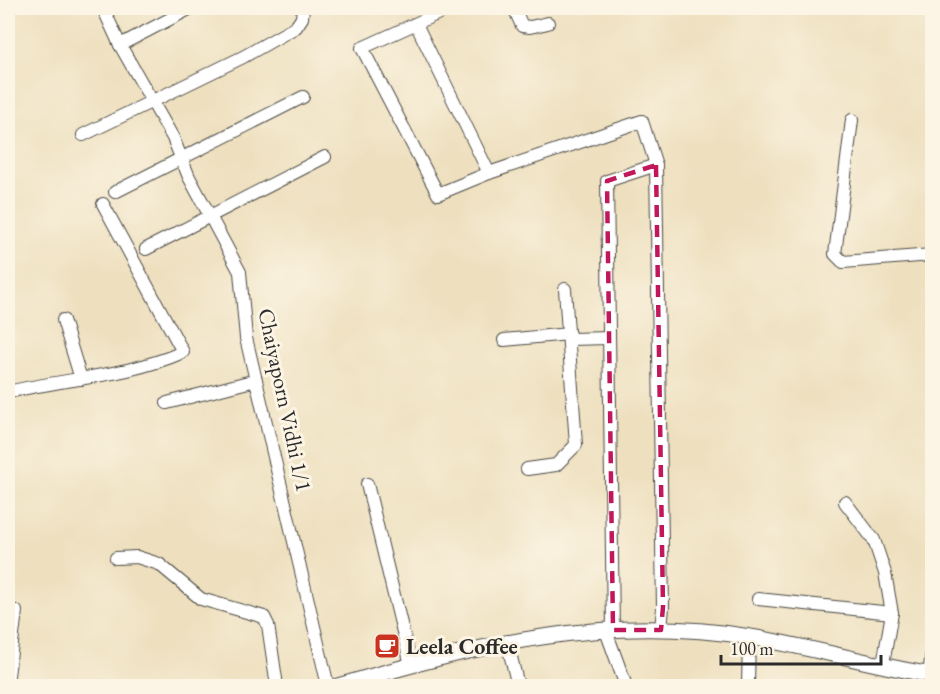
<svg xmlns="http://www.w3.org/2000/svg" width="940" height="694" font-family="'EB Garamond',serif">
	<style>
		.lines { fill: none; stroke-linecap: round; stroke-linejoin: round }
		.minor-casing { stroke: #484641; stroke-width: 14 }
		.major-casing { stroke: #484641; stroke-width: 17 }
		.minor { stroke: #fff; stroke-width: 12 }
		.major { stroke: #fff; stroke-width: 15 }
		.marked { fill: none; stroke: #c2185b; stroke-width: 4.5; stroke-dasharray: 12 8; stroke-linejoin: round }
		.labels { text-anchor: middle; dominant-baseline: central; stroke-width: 6; stroke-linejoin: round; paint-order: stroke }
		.street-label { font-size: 22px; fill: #2b2b2b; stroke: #fcf5e5 }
		.poi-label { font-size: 22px; font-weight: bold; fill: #2b2b2b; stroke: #fcf5e5; text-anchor: start }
	</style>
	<rect width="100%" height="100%" fill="#fcf5e5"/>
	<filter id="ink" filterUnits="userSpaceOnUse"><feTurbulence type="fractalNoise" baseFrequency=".0167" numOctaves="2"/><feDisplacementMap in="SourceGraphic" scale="12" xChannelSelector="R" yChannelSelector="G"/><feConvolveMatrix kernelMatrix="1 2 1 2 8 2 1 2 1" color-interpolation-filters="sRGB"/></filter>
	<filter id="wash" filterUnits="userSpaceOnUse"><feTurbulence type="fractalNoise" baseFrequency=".008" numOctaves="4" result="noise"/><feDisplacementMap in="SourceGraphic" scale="24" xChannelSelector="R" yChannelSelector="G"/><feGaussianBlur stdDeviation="1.35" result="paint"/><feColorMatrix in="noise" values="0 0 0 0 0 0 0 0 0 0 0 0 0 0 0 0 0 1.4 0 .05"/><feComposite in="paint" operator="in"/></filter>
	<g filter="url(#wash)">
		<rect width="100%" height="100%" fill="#eee0bf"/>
	</g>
	<g filter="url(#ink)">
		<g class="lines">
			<g class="minor-casing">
				<g id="minor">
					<path d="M103,8L120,45L173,138L189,177L240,272L246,338L328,686"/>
					<path d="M450,8L362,48L438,194L489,173L642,121L656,165L663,607L661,630"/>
					<path d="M514,8L522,26L530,27L548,23"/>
					<path d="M416,24L489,173"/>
					<path d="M120,45L191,8"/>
					<path d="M852,120L835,254L843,262L932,255"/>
					<path d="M83,135L243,57L296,27L302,18L303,8"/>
					<path d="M115,192L303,97"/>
					<path d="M146,249L325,157"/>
					<path d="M63,320L81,379"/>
					<path d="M570,339L609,338"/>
					<path d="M504,340L569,334"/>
					<path d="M8,392C67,378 126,377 183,352L103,204"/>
					<path d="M167,403L256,380"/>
					<path d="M527,469L556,465L576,445L565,289"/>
					<path d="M367,484L411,665"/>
					<path d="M845,502L874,540L885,573L892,613L883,664"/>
					<path d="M116,558L137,557L159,564L201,599L264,617L268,625L277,686"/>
					<path d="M758,599L892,613"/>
					<path d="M613,630L607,181L656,165"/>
					<path d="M606,631L626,686"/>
					<path d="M507,641L518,686"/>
					<path d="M929,675L932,652"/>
					<path d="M8,676L16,611"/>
					<path d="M748,686L749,637"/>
				</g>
			</g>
			<g class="major-casing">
				<path id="major" d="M338,686C476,645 605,613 750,637C811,647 871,665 932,675"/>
			</g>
			<use href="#minor" class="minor"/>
			<use href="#major" class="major"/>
		</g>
	</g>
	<path class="marked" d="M656,165L663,607L661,630H613L607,181Z"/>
	<defs>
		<g id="cafe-square" transform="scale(1.35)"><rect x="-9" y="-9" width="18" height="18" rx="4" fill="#c8321e" stroke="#fcf5e5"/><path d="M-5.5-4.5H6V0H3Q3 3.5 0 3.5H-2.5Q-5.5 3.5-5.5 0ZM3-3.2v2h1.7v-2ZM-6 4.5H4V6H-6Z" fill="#fff"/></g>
	</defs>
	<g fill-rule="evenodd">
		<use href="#cafe-square" x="387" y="646"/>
	</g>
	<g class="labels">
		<g class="street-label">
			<text transform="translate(285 400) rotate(78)">Chaiyaporn Vidhi 1/1</text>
		</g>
		<g class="poi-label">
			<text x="406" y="646">Leela Coffee</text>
		</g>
	</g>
	<rect width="940" height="694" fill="none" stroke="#fcf5e5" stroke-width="30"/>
	<path d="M721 655v9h160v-9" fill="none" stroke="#2b2b2b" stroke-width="3"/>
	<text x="730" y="655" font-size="18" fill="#2b2b2b" stroke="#fcf5e5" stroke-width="4.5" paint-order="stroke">100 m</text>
</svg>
